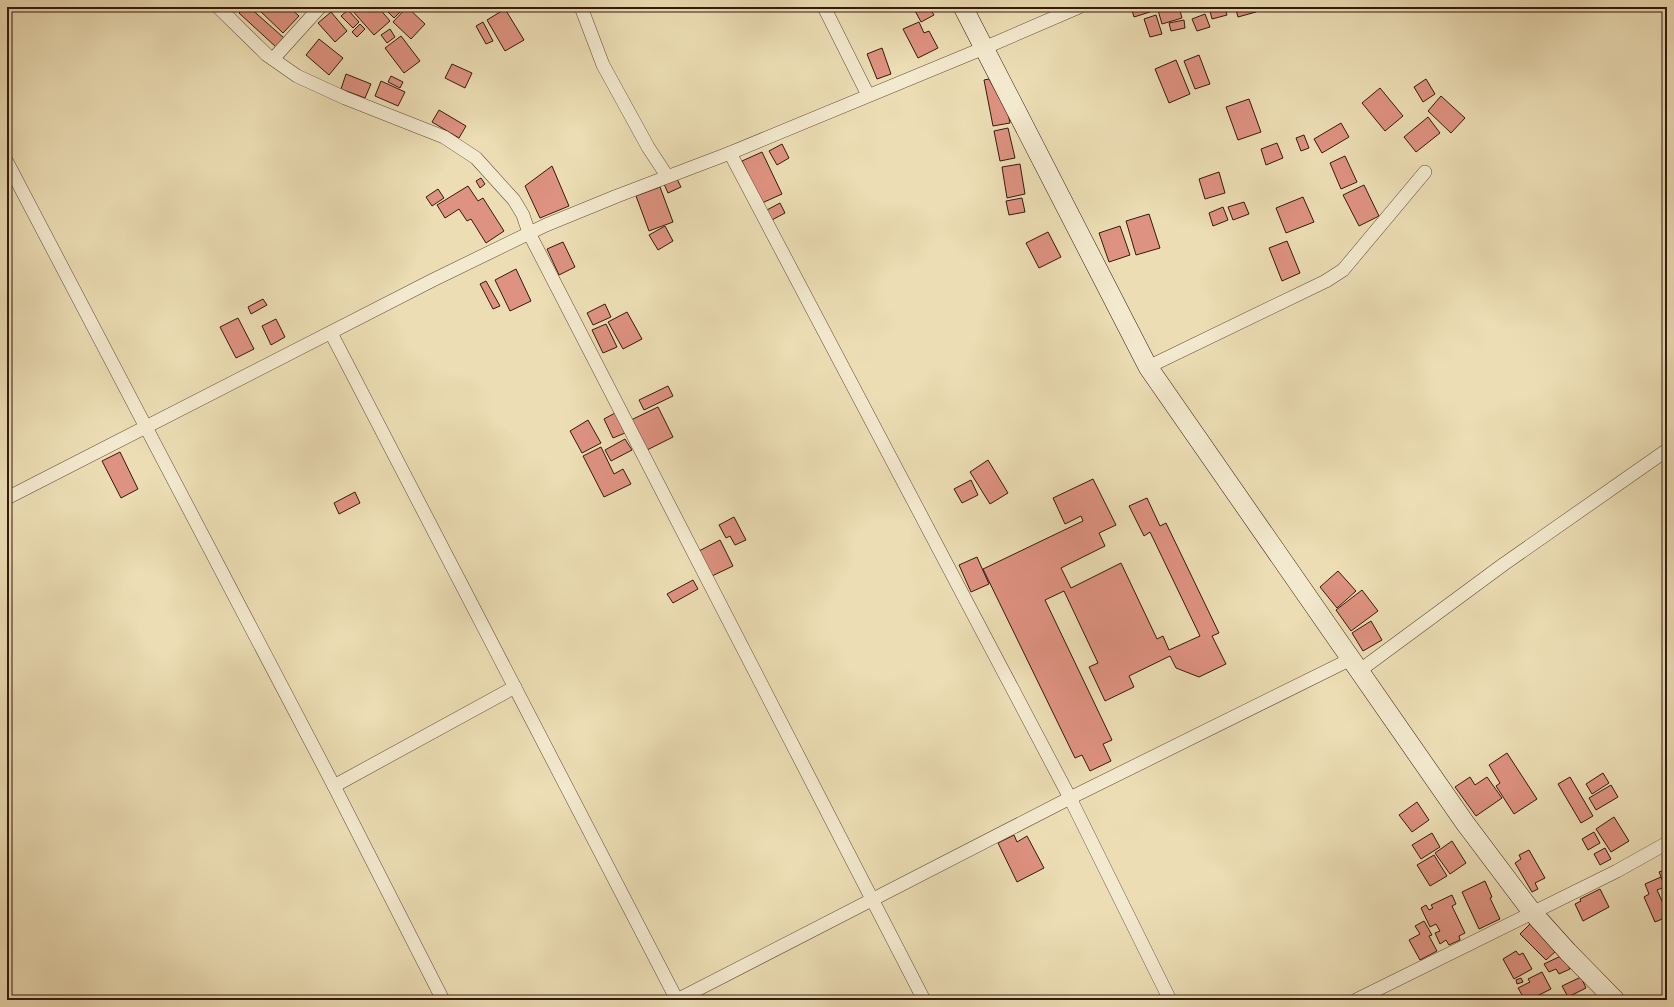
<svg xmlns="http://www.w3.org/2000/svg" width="1674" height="1007" font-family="'IM FELL Double Pica',serif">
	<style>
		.building { fill: #de9281; stroke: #34190d }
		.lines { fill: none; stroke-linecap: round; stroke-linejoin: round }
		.street-casing { stroke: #624a37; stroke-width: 14 }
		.secondary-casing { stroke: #34190d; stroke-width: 20 }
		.street { stroke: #f3e9ce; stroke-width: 13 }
		.secondary { stroke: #f3e9ce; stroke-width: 19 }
	</style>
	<rect width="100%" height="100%" fill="#ecddb4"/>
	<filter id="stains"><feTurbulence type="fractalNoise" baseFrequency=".005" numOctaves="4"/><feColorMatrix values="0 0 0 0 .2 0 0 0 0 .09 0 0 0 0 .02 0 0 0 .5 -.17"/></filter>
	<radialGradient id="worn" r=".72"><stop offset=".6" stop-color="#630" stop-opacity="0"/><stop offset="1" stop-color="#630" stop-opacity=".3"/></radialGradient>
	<g class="building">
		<path d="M244,7H249L284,38L276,47L239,13Z"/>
		<path d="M256,7H289L299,16L283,33Z"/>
		<path d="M351,7H378L390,21L374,35L350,8Z"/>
		<path d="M383,7H405L394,18Z"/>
		<path d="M407,7L425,24L411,39L393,22Z"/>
		<path d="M913,7H929L934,15L921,22Z"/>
		<path d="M1131,7H1151L1153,11L1134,17Z"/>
		<path d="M1157,7H1179L1182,18L1162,24Z"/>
		<path d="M1235,7H1255L1256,12L1238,17Z"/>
		<path d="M1225,8L1227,15L1212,19L1210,11Z"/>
		<path d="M505,9L524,40L505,51L487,20Z"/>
		<path d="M348,10L359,22L353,28L341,16Z"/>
		<path d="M331,12L347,31L335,42L318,23Z"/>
		<path d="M1205,14L1210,27L1197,31L1192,19Z"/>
		<path d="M1156,15L1162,34L1150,37L1144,19Z"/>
		<path d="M1184,20L1185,28L1171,31L1169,23Z"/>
		<path d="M483,22L493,41L486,44L476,26Z"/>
		<path d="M919,22L924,33L929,31L938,48L918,58L903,29Z"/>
		<path d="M360,24L365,29L357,37L352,32Z"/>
		<path d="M390,29L395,37L387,43L381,35Z"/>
		<path d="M401,36L420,61L404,73L385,48Z"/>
		<path d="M319,39L343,58L329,75L306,55Z"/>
		<path d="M882,48L891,74L877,79L867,54Z"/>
		<path d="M1199,55L1210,84L1195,89L1184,61Z"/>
		<path d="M1176,60L1190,94L1169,103L1155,69Z"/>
		<path d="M452,64L472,73L465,88L445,78Z"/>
		<path d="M346,74L371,84L365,98L341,89Z"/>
		<path d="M391,76L403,82L400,88L388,82Z"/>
		<path d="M989,79L1008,113L1010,123L993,126L984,80Z"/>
		<path d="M1426,79L1435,94L1423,102L1414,87Z"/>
		<path d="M381,81L405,92L398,106L375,96Z"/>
		<path d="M1380,88L1403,116L1385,131L1362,103Z"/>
		<path d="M1441,96L1465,118L1451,133L1428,111Z"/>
		<path d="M1249,99L1261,132L1238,140L1226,107Z"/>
		<path d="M439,110L466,126L459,138L432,122Z"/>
		<path d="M1428,117L1440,133L1416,152L1404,137Z"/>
		<path d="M1341,123L1349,137L1322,153L1314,139Z"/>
		<path d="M1008,128L1015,158L1000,161L994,131Z"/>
		<path d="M1304,135L1309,148L1301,151L1296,138Z"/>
		<path d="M1277,143L1283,158L1266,165L1261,149Z"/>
		<path d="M782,144L789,158L777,165L769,151Z"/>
		<path d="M762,152L782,194L762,203L742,161Z"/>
		<path d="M1345,156L1357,182L1341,189L1330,163Z"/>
		<path d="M1020,164L1025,194L1007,198L1002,167Z"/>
		<path d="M552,166L569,206L540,218L525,186Z"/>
		<path d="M1219,172L1225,193L1205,199L1199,179Z"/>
		<path d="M481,178L485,184L480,188L476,181Z"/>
		<path d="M677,179L681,187L668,193L664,184Z"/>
		<path d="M1364,185L1379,216L1359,226L1343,195Z"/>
		<path d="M468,186L478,201L483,198L504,231L486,243L471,219L467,221L459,209L445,218L437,205Z"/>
		<path d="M660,187L673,222L649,231L636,196Z"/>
		<path d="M438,189L444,198L432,206L426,197Z"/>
		<path d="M1303,197L1314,222L1286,233L1276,208Z"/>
		<path d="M1022,198L1025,212L1009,215L1006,201Z"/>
		<path d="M1244,202L1249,214L1233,220L1228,207Z"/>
		<path d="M780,203L785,213L770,221L765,211Z"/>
		<path d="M1223,207L1228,220L1213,226L1209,213Z"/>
		<path d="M1149,214L1160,248L1136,255L1126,221Z"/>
		<path d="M665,226L673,241L658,250L649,235Z"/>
		<path d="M1120,226L1130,255L1109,262L1099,233Z"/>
		<path d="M1048,232L1061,257L1039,268L1026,243Z"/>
		<path d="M1287,241L1300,273L1282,281L1269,248Z"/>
		<path d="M563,242L575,267L559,275L547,249Z"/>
		<path d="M516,269L531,301L510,311L495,280Z"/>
		<path d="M486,281L500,306L493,309L480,284Z"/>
		<path d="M263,299L267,305L251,314L248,307Z"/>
		<path d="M605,304L611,317L593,325L587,313Z"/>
		<path d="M627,312L642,339L623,349L608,322Z"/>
		<path d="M238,318L254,349L236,358L220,327Z"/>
		<path d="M276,319L285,337L271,345L262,326Z"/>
		<path d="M606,324L617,347L603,353L592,330Z"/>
		<path d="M668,386L673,396L644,410L639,400Z"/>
		<path d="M658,407L673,437L647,450L631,420Z"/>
		<path d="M615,413L625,433L613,438L604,419Z"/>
		<path d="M588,420L601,443L582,453L570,431Z"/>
		<path d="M625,439L632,450L611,461L605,450Z"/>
		<path d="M601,447L614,474L623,469L631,484L604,497L583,456Z"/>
		<path d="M120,452L138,489L121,498L102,461Z"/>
		<path d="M988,460L1008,493L990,504L970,472Z"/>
		<path d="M1093,479L1116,525L1099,533L1105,546L1061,568L1071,588L1121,563L1157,639L1163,636L1169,650L1200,636L1150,532L1144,536L1129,506L1147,498L1160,526L1166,523L1219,633L1212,636L1226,664L1199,677L1176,668L1170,656L1129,676L1134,687L1105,701L1089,667L1098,663L1064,591L1045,600L1112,740L1103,744L1111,761L1090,771L1082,755L1075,758L983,569L1083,521L1081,516L1065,524L1053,498Z"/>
		<path d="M971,480L978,495L962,503L954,489Z"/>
		<path d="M355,492L360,503L339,514L334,503Z"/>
		<path d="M734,517L746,540L735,545L730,536L726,538L719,525Z"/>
		<path d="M720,540L733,566L712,576L699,551Z"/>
		<path d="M977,557L989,584L971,592L959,565Z"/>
		<path d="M1338,571L1356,591L1337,608L1320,587Z"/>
		<path d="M693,580L698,589L673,603L667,594Z"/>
		<path d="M1362,590L1378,611L1351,631L1336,610Z"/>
		<path d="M1371,621L1382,640L1363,651L1352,633Z"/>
		<path d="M1507,753L1537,799L1514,814L1496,786L1500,783L1489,765Z"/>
		<path d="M1603,773L1609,783L1592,794L1586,784Z"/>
		<path d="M1470,777L1475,785L1487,777L1502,798L1476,816L1455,787Z"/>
		<path d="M1570,777L1593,816L1581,823L1558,784Z"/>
		<path d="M1611,785L1618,797L1596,810L1589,798Z"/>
		<path d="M1417,802L1429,820L1412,832L1399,815Z"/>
		<path d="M1614,817L1629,841L1611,852L1596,829Z"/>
		<path d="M1594,832L1600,843L1588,850L1582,839Z"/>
		<path d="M1432,833L1440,847L1421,859L1412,845Z"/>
		<path d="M1014,835L1017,842L1027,836L1044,868L1017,882L998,843Z"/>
		<path d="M1452,841L1466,863L1450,874L1435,853Z"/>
		<path d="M1605,848L1611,859L1600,865L1594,854Z"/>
		<path d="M1529,850L1545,878L1535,883L1538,889L1532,892L1515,863L1521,859L1519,855Z"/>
		<path d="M1434,855L1447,876L1430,886L1417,865Z"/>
		<path d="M1667,869V891L1659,872Z"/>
		<path d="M1661,877L1665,887L1657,890L1667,912V917L1655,922L1644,897L1649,894L1645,884Z"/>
		<path d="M1485,881L1492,897L1490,898L1500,919L1479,929L1462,892Z"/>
		<path d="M1600,889L1609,907L1583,921L1575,904L1581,901L1580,899Z"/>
		<path d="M1452,895L1456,904L1452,906L1465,933L1459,936L1460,940L1449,945L1446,940L1440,944L1435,933L1440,931L1436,924L1430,927L1421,908L1426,905L1429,910L1433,908L1431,905Z"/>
		<path d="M1424,921L1432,935L1429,936L1437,951L1420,960L1409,940L1420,934L1415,926Z"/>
		<path d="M1530,924L1556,951L1546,960L1520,934Z"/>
		<path d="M1516,951L1519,955L1523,953L1532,969L1514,979L1503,959Z"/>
		<path d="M1563,955L1570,969L1559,974L1556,969L1549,972L1544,964Z"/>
		<path d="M1542,972L1551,989L1529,1000H1525L1518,988L1530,982L1528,979Z"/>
		<path d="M1581,977L1586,988L1568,997L1562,986Z"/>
		<path d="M1521,978L1523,982L1517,984L1516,980Z"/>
	</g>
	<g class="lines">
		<g class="street-casing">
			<g id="street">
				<path d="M218,7L267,55L297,76L345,98L444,137L476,158L514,200L523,215L529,233L924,1000"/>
				<path d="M581,7L603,65L648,147L667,176"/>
				<path d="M824,7L868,95"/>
				<path d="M273,59L320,7"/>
				<path d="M730,153L1070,798L1170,1000"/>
				<path d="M7,162L334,786L443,1000"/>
				<path d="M331,333L677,1000"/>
				<path d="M1148,367L1326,281L1343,270L1425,172"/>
				<path d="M7,498L433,280L546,225L617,196L730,153L984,48L1079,7"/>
				<path d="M1359,671L1504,564L1667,450"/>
				<path d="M334,786L515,687"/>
				<path d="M677,1000L1070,798L1351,659"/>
				<path d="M1356,1000L1617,871L1667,843"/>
			</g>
		</g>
		<g class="secondary-casing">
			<path id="secondary" d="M963,7L1148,367L1465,823L1532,912L1568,952L1615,1000"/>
		</g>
		<use href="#street" class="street"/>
		<use href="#secondary" class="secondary"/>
	</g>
	<rect width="1674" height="1007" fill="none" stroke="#ecddb4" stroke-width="24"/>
	<rect x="8" y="8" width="1658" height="991" fill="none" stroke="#34190d" stroke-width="2"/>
	<rect x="12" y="12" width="1650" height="983" fill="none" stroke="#34190d"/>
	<rect width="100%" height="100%" filter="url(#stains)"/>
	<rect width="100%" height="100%" fill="url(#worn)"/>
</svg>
